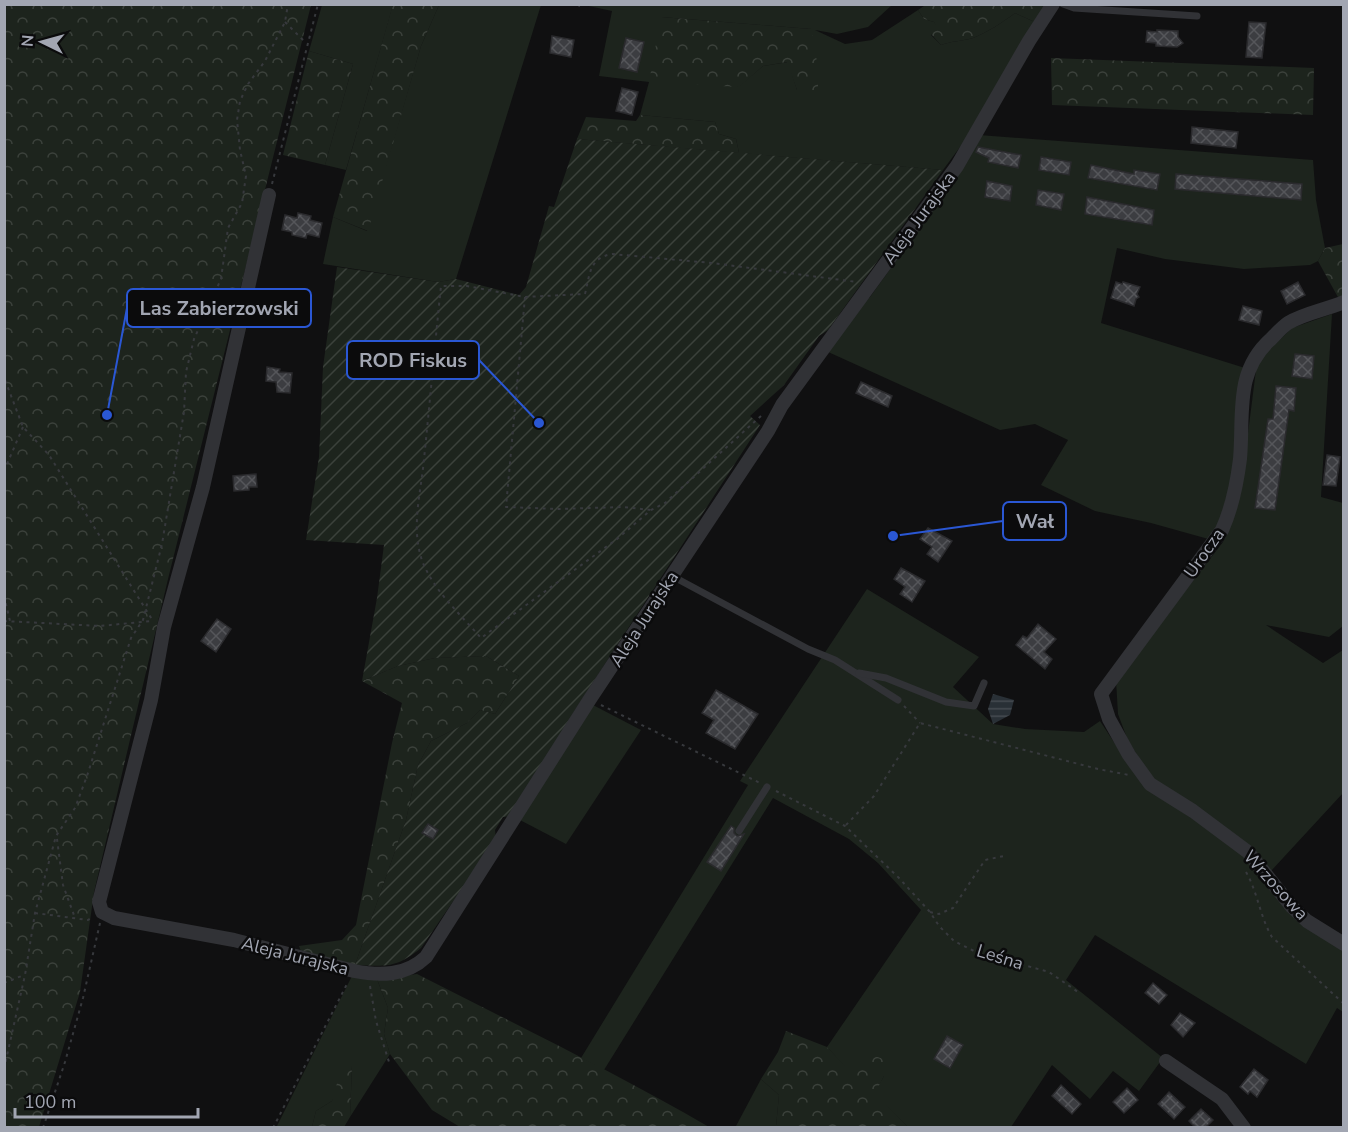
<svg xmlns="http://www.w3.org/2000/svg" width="1348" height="1132" font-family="'Nunito Sans',sans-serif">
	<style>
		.grass { fill: #1d241d; fill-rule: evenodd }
		.forest { fill: url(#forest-crowns) }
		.garden { fill: url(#garden-furrows) }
		.water { fill: url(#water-rules) }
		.building { fill: url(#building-cross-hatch); stroke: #2a2a2d; stroke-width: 1.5 }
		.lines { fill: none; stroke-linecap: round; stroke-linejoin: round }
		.path { stroke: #37393d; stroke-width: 2; stroke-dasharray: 3 4.5; stroke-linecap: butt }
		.service { stroke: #313236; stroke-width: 7 }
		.minor { stroke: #313236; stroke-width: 14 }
		.labels { text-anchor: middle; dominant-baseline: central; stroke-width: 5; stroke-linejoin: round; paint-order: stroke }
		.street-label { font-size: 18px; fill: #a2a6b2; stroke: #0b0b0c }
		.leader { fill: none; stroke: #2a57d4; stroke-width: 2 }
		.callout-dot { fill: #2a57d4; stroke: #0b0b0c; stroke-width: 2 }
		.callout { fill: #0b0b0c; stroke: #2a57d4; stroke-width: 2 }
		.callout-label { font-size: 20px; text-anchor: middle; font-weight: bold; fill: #a2a6b2 }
	</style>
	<defs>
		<pattern id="forest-crowns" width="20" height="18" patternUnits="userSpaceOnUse" patternTransform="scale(1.5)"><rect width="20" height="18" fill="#1d241d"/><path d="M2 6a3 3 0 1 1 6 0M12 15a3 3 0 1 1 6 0" fill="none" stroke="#3b413b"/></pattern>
		<pattern id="garden-furrows" width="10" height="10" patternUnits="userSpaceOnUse" patternTransform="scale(1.5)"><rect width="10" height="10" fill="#1d241d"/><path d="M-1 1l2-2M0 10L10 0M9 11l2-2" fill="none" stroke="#3b413b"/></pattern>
		<pattern id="water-rules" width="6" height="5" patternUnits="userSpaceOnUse" patternTransform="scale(1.5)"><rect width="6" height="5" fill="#293036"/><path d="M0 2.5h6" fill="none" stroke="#454b51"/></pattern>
		<pattern id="building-cross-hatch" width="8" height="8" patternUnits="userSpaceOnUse" patternTransform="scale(1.5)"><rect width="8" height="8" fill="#3c3d41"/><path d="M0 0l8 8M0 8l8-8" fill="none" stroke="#55565a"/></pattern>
	</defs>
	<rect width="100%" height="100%" fill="#101011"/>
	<g class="grass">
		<path d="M322,5H393L346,170L325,165L353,64L309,51Z"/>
		<path d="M439,5H541L456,279L438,282L323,264L333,217L367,231L421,46Z"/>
		<path d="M584,5H892L868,27L837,34L815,30L845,44L872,40L918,10L924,19L934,22L937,26L931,35L941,45C951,41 963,41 973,38C988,32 1003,22 1015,13L1035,22L980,120L943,170L739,153L736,139L719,134L715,122L640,115L649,82L599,76L612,11ZM661,17L811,29L797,90L788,62L763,66L738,87Z"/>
		<path d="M979,135L1313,160L1316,200L1325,248L1318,261L1310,265L1244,269L1165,259L1117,248L1101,323L1245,368L1235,457L1227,505L1212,540L1151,523L1095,511L1041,485L1068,440L1035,424L1000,430L826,351L859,307L870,297L953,182Z"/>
		<path d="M1332,314L1321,497L1343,503V626L1329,637L1266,625L1323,663L1343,650V793L1271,871L1151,779L1127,738L1118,714L1116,680L1223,542L1240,496L1257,362L1292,328Z"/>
		<path d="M867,589L979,657L953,687L993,724L1025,729L1084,732L1100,721L1125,759L1149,789L1244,854L1343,949V1012L1337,1008L1306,1064L1095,935L1066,980L1163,1058L1139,1091L1113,1071L1090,1099L1052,1065L1011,1127H908L874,1093L884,1076L847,1069L827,1047L921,910L878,863L849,839L773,798L604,1070L581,1058L748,785L740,781Z"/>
		<path d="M593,705L641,730L566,844L518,819Z"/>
		<path d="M352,976L377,979L388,1008L384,1034L390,1054L350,1117L352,1065L332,1101L316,1111L312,1127L276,1128Z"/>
		<path d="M761,1079L779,1095L776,1127L735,1128Z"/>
	</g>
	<g class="forest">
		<path d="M393,4L439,5L421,46L368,231L333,217Z"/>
		<path d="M927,4L1048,5L1035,22L1015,13C1003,22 988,32 973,38C963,41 951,41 941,45L931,34L936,26L934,22L924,19L918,10Z"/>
		<path d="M5,5H311L168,579L94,892L80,992L39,1127L5,1128Z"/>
		<path d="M661,17L811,29L818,67V93L797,90L787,62L763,66L739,87L649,82Z"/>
		<path d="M309,51L353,64L325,165L283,155Z"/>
		<path d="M1051,58L1314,68L1313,115L1052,105Z"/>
		<path d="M640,115L715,122L719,134L736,139L739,153L577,139L586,117L636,121Z"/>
		<path d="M1343,244V297L1339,299L1318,261L1325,248Z"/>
		<path d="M486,656L519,676L495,714L480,710L467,723L431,741L418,765L406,820L355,965L302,954L299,946L342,940L356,925L392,743L402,703L362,681L398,666L435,658Z"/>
		<path d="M417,974C515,1024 614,1072 709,1127H460L432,1110L390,1054L384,1034L388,1008L377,979Z"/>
		<path d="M786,1031L827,1047L847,1068L865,1053L887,1060L884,1076L875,1093L908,1127H776L779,1095L761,1079L778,1052Z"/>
		<path d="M343,1062L352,1065L350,1117L344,1127H312L316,1111L332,1101Z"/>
	</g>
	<path class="garden" d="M577,139L943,170L828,330L819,336L784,385L750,416L760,425L575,710L511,816L503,817L495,830L496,839L421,948C395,969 386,966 355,965L406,820L418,765L431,741L467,723L480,710L495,714L519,676L486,656L435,658L398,666L362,681L377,598L384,545L306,540L319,457L323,367L337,267L438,282L456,279L519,295L526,287L549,206L554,207Z"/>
	<path class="water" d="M993,694L1014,700L1010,715L993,724L988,709Z"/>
	<g class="building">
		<path d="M1249,22L1266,23L1262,58L1246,57Z"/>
		<path d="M1157,30L1178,31V37L1183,43L1177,47L1156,46V43L1146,42L1147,31L1157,32Z"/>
		<path d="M552,36L574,40L571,57L550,53Z"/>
		<path d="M626,38L644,42L637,72L619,68Z"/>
		<path d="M622,88L638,92L632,115L616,111Z"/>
		<path d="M1192,127L1238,132L1236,148L1191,143Z"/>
		<path d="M978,147L1021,155L1018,168L988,162L989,158L976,152Z"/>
		<path d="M1041,157L1071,162L1069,175L1039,170Z"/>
		<path d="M1091,165L1134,174V170L1160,174L1157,190L1088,178Z"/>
		<path d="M1176,174L1302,184L1301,200L1175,189Z"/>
		<path d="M987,181L1012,186L1010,201L985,197Z"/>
		<path d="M1038,190L1064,194L1061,210L1036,205Z"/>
		<path d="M1087,197L1154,210L1152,225L1085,214Z"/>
		<path d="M298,213L311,216L310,220L322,223L319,237L307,234L306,238L292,235V232L282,230L285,215L297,218Z"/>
		<path d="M1116,282L1122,284L1123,282L1140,287L1137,294L1139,297L1136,299L1134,306L1111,298Z"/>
		<path d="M1298,282L1305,295L1287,304L1281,291Z"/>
		<path d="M1243,306L1262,311L1259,325L1239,320Z"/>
		<path d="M1295,354L1314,356L1312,379L1292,376Z"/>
		<path d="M267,367L280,369L279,372L292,373L290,393L277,392L276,382L266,381Z"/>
		<path d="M861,382L892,396L888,407L856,393Z"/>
		<path d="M1276,386L1296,388L1294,411L1289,410L1275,510L1255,508L1268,419H1273Z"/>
		<path d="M1327,455L1340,457L1336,486L1323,485Z"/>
		<path d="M256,474L257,487H249V490L234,491L233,476Z"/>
		<path d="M928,528L952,541L938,562L927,554L932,547L920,539Z"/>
		<path d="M901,568L925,581L912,602L900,594L905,587L894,579Z"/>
		<path d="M217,619L231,629L216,652L201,641Z"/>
		<path d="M1038,624L1056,639L1044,652L1052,659L1045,669L1016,645L1023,636L1027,638Z"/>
		<path d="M716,690L758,714L735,749L706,733L714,720L702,713Z"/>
		<path d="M428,824L438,830L433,839L422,833Z"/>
		<path d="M731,826L734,828V833L737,836L744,834L721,871L707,862Z"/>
		<path d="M1153,983L1167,995L1159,1004L1145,993Z"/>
		<path d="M1180,1013L1195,1023L1183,1037L1171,1025Z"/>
		<path d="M947,1036L963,1045L950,1068L934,1059Z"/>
		<path d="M1254,1069L1268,1080L1257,1097L1250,1091L1248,1094L1240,1087Z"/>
		<path d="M1061,1085L1081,1104L1072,1114L1052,1096Z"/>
		<path d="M1127,1088L1138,1100L1124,1113L1113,1102Z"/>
		<path d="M1169,1092L1185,1107L1174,1119L1158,1104Z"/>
		<path d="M1201,1109L1213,1120L1205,1128H1196L1189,1121Z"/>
	</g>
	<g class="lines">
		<g class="path">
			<path d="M571,4L580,6"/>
			<path d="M285,22L306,43"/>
			<path d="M272,184L318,4"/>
			<path d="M525,297L506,507L558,509L623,507L651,510"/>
			<path d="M4,328L5,380L23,427L49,455L153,621"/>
			<path d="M761,416L665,503L651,510L617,539L481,638C461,615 435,592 423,563C410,529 421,493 424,459C430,401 435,343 441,286H467L525,297L585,294C590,274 589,258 612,254L712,263L857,282"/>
			<path d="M4,471L23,427"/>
			<path d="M4,596L10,621"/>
			<path d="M4,621L100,626L151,621"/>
			<path d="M601,705L760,783"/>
			<path d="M904,706L920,723"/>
			<path d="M776,791L845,826L899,878L930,912L939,926L954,941L976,952L1049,972L1078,992"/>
			<path d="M846,825L874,796L920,723L1098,769L1129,775"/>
			<path d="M57,839L63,885L75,918"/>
			<path d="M1246,872C1258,893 1260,917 1272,937L1344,1004"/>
			<path d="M930,912L939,914L953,908L985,860L1004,856"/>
			<path d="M35,913L88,920L91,918"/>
			<path d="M4,983L24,975"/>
			<path d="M370,986L376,1021L389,1062"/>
			<path d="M4,1069L25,975L35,913L56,836L75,808L87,776L131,638L143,620L162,544L184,412L186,372L194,339L221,279L228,228L242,203L246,176L240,150L237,120L240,101L248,84L265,61L285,22L288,4"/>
			<path d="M43,1128L65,1062L83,998L100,923"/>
			<path d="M273,1128L347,984"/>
		</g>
		<g class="service">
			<path d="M1063,4L1074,8L1197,16"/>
			<path d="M672,576L808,649L835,660L898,700"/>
			<path d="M859,673L886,678L946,702L974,706L984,683"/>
			<path d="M739,831L767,787"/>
		</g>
		<g class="minor">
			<path d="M269,195L203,487L164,627L151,700L99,902L102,912L114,918L234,940L354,971C380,976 406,976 426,957L590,699L768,431L782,405L957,166L1029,41L1053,4"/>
			<path d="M1344,302C1325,310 1305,313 1288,323C1282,327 1276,334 1271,339C1234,372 1244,414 1240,459C1237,483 1232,508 1222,530L1101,694L1109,719L1129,755L1150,784L1193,811L1248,852L1292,907L1307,921L1344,944"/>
			<path d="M1166,1061L1222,1099L1244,1128"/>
		</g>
	</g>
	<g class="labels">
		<g class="street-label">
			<text transform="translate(919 218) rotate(-54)">Aleja Jurajska</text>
			<text transform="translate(1204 553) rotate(-55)">Urocza</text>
			<text transform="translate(644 619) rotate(-57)">Aleja Jurajska</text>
			<text transform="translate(1276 885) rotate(48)">Wrzosowa</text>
			<text transform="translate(295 956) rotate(14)">Aleja Jurajska</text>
			<text transform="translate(1000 957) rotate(17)">Leśna</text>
		</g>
	</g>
	<path class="leader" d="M107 415L127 308M539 423L479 360M893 536L1003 521"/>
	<g class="callout-dot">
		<circle cx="107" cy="415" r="6"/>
		<circle cx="539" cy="423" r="6"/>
		<circle cx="893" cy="536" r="6"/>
	</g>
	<g class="callout">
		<rect x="127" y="289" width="184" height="38" rx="6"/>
		<rect x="347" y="341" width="132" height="38" rx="6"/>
		<rect x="1003" y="502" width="63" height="38" rx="6"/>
	</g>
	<g class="callout-label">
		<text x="219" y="315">Las Zabierzowski</text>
		<text x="413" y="367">ROD Fiskus</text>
		<text x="1035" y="528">Wał</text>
	</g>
	<rect width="1348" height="1132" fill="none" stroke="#a2a6b2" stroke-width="12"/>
	<g transform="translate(42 42) rotate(275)" stroke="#0b0b0c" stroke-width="4.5" paint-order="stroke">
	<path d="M0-4.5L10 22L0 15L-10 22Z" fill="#a2a6b2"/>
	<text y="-9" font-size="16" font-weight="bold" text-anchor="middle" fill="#a2a6b2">N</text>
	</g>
	<path d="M15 1108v9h183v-9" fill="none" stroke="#a2a6b2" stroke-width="3"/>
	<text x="24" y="1108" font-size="18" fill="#a2a6b2" stroke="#0b0b0c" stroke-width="4.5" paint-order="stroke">100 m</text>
</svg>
